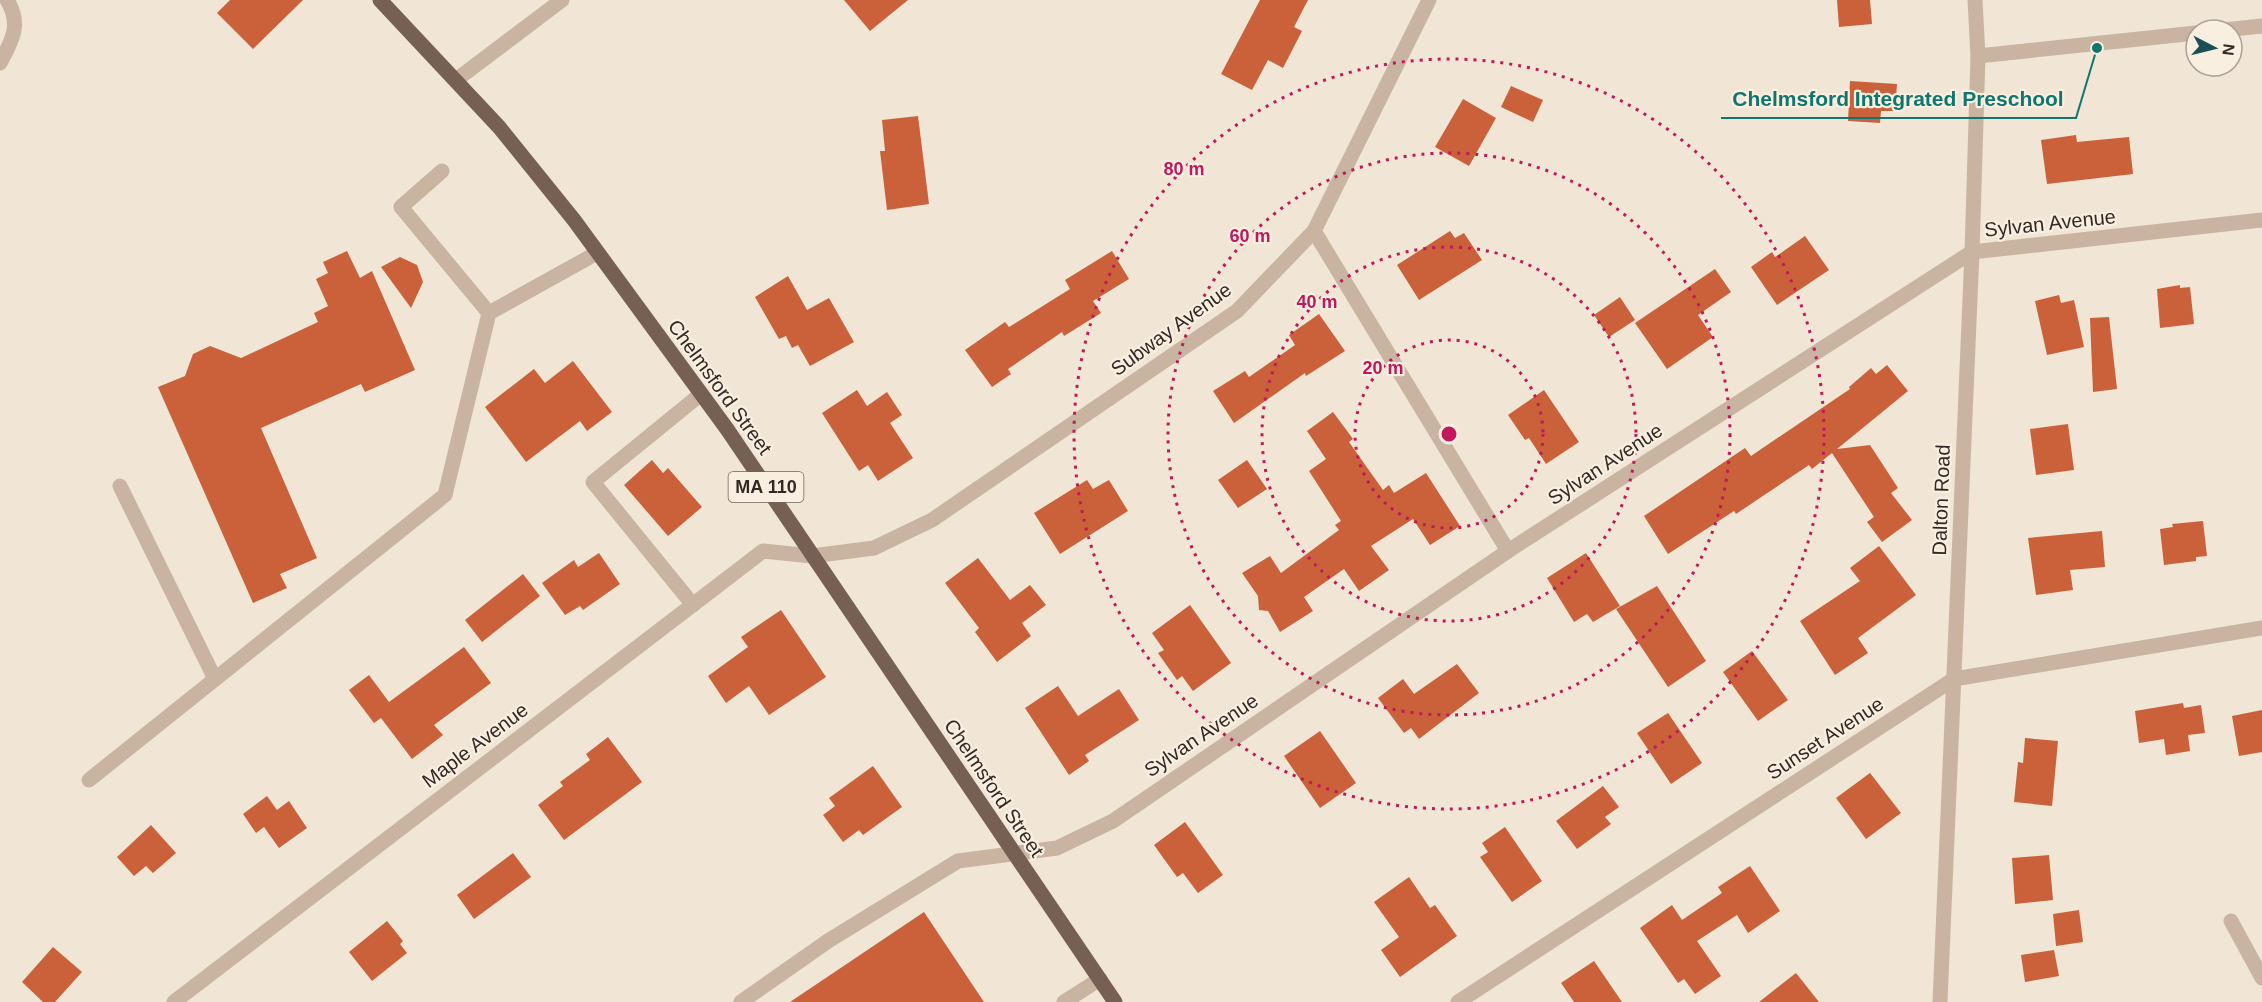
<svg xmlns="http://www.w3.org/2000/svg" width="2262" height="1002" font-family="Helvetica,sans-serif">
	<style>
		.building { fill: #ca613a }
		.lines { fill: none; stroke-linecap: round; stroke-linejoin: round }
		.minor { stroke: #c9b4a1; stroke-width: 15 }
		.major { stroke: #766054; stroke-width: 15 }
		.ring { fill: none; stroke: #c2185b; stroke-width: 3; stroke-dasharray: 3 6 }
		.labels { text-anchor: middle; dominant-baseline: central; stroke-width: 4.5; stroke-linejoin: round; paint-order: stroke }
		.shield { fill: #f9efe1; stroke: #6e645d; stroke-width: 1.5 }
		.shield-label { font-size: 18px; font-weight: bold; fill: #332924 }
		.street-label { font-size: 20px; fill: #332924; stroke: #f9efe1 }
		.centre { fill: #c2185b; stroke: #f9efe1; stroke-width: 3 }
		.ring-label { font-size: 18px; text-anchor: middle; font-weight: bold; fill: #c2185b; stroke: #f9efe1; stroke-width: 4.5; stroke-linejoin: round; paint-order: stroke }
		.leader { fill: none; stroke: #0f766e; stroke-width: 2 }
		.callout-dot { fill: #0f766e; stroke: #f9efe1; stroke-width: 2 }
		.callout-label { font-size: 21px; text-anchor: middle; font-weight: bold; fill: #0f766e; stroke: #f9efe1; stroke-width: 4.5; stroke-linejoin: round; paint-order: stroke }
	</style>
	<rect width="100%" height="100%" fill="#f1e5d5"/>
	<g class="building">
		<path d="M230,0H303L253,49L217,13Z"/>
		<path d="M844,0H908L870,31Z"/>
		<path d="M1260,0H1308L1294,27L1302,31L1283,68L1268,60L1252,90L1221,74Z"/>
		<path d="M1837,0H1870L1872,24L1839,27Z"/>
		<path d="M1850,81L1897,84L1895,111H1881L1880,123L1848,121Z"/>
		<path d="M1511,86L1543,100L1533,122L1501,107Z"/>
		<path d="M1463,99L1496,118L1469,166L1435,147Z"/>
		<path d="M918,116L929,204L887,210L880,151H885L882,120Z"/>
		<path d="M2076,135L2077,142L2129,137L2133,174L2047,184L2041,140Z"/>
		<path d="M1450,231L1455,238L1464,233L1482,260L1419,300L1397,265Z"/>
		<path d="M1805,236L1829,270L1777,305L1751,267L1772,252L1775,257Z"/>
		<path d="M347,251L360,278L372,271L415,370L365,392L361,384L261,428L317,558L280,574L287,588L253,603L158,387L185,376L193,354L210,346L241,358L318,322L314,313L328,306L316,279L328,273L323,262Z"/>
		<path d="M1112,251L1129,279L1093,301L1101,313L1064,336L1062,332L1008,369L1011,374L992,387L965,350L1005,322L1009,327L1070,289L1065,280Z"/>
		<path d="M400,257L417,265L423,282L411,308L381,267Z"/>
		<path d="M1715,269L1731,292L1698,315L1713,337L1667,369L1635,323Z"/>
		<path d="M788,276L807,310L829,298L854,342L810,366L798,345L792,348L786,336L779,339L755,297Z"/>
		<path d="M2180,285V288L2190,287L2194,324L2160,328L2157,289Z"/>
		<path d="M2059,295L2061,303L2074,300L2084,347L2047,355L2035,301Z"/>
		<path d="M1620,297L1635,320L1609,337L1594,315Z"/>
		<path d="M1319,314L1345,351L1306,376L1305,373L1234,423L1213,391L1245,371L1249,377L1295,345L1289,335Z"/>
		<path d="M2109,317L2117,389L2093,392L2090,318Z"/>
		<path d="M573,361L612,412L587,431L580,421L526,462L485,407L534,369L545,383Z"/>
		<path d="M1887,365L1908,391L1837,449L1870,445L1898,488L1891,493L1912,520L1882,542L1867,522L1874,517L1832,453L1812,469L1809,465L1736,514L1734,511L1668,554L1644,516L1745,448L1751,456L1850,389L1849,387L1871,368L1876,374Z"/>
		<path d="M857,390L867,406L887,392L902,415L890,423L913,458L878,481L868,465L859,471L822,413Z"/>
		<path d="M1544,390L1579,442L1546,464L1529,438L1525,440L1508,415Z"/>
		<path d="M1333,412L1353,439L1349,442L1383,490L1389,485L1394,493L1426,473L1460,526L1430,545L1413,519L1371,546L1389,570L1359,591L1344,569L1304,597L1313,611L1280,632L1268,611L1259,610L1258,596L1242,573L1270,556L1281,573L1339,530L1335,525L1341,521L1309,471L1326,459L1307,431Z"/>
		<path d="M2068,424L2074,470L2036,475L2030,429Z"/>
		<path d="M652,460L663,473L668,468L702,507L668,536L624,485Z"/>
		<path d="M1247,460L1267,489L1238,508L1218,480Z"/>
		<path d="M1087,480L1093,489L1109,480L1128,511L1060,554L1034,513Z"/>
		<path d="M2203,521L2207,556L2196,557V561L2164,565L2160,529L2173,527L2172,524Z"/>
		<path d="M2102,531L2105,567L2070,570L2073,590L2036,595L2028,538Z"/>
		<path d="M1879,546L1916,595L1858,638L1868,653L1835,675L1800,621L1860,581L1850,568Z"/>
		<path d="M599,553L620,584L583,610L580,606L565,615L542,583L574,560L578,567Z"/>
		<path d="M1586,553L1620,606L1593,622L1587,614L1574,622L1547,578Z"/>
		<path d="M978,558L1010,600L1030,585L1046,605L1022,623L1031,636L997,662L975,632L979,628L945,583Z"/>
		<path d="M523,574L540,596L482,642L465,620Z"/>
		<path d="M1657,586L1706,661L1668,687L1616,609Z"/>
		<path d="M1190,605L1231,663L1193,691L1182,676L1177,680L1158,653L1164,650L1152,633Z"/>
		<path d="M781,610L826,677L769,715L749,686L726,703L708,676L748,647L741,637Z"/>
		<path d="M464,647L491,683L434,725L443,735L412,759L381,718L374,723L349,690L369,675L389,702Z"/>
		<path d="M1752,651L1788,700L1758,721L1723,672Z"/>
		<path d="M1457,664L1479,693L1419,739L1411,728L1404,733L1378,698L1403,679L1414,694Z"/>
		<path d="M1058,686L1078,716L1119,689L1139,720L1085,755L1089,761L1069,775L1025,708Z"/>
		<path d="M2183,703L2184,708L2201,705L2205,733L2188,735L2190,751L2166,755L2164,739L2139,743L2135,711Z"/>
		<path d="M2262,710V752L2239,756L2232,716Z"/>
		<path d="M1668,713L1702,763L1671,784L1637,733Z"/>
		<path d="M1320,731L1356,783L1320,808L1284,756Z"/>
		<path d="M608,737L642,782L564,840L538,805L563,786L560,782L590,760L586,754Z"/>
		<path d="M2025,738L2058,741L2052,806L2014,802L2018,762L2023,763Z"/>
		<path d="M873,766L902,807L863,835L859,830L843,842L823,815L835,806L829,798Z"/>
		<path d="M1870,773L1901,813L1866,839L1836,798Z"/>
		<path d="M1603,786L1619,807L1605,817L1611,824L1577,849L1556,821Z"/>
		<path d="M267,796L277,810L289,801L307,828L279,848L264,827L256,833L243,814Z"/>
		<path d="M1185,822L1223,875L1198,893L1183,873L1177,877L1154,845Z"/>
		<path d="M151,825L176,853L153,873L146,866L134,876L117,857Z"/>
		<path d="M1505,827L1542,881L1512,902L1480,857L1488,852L1482,843Z"/>
		<path d="M513,853L531,877L474,919L457,895Z"/>
		<path d="M2049,855L2053,900L2015,904L2012,858Z"/>
		<path d="M1750,866L1780,911L1748,933L1737,915L1697,941L1721,976L1695,994L1684,979L1678,983L1640,928L1672,905L1682,920L1722,893L1718,887Z"/>
		<path d="M1409,877L1430,908L1435,905L1457,936L1400,977L1381,950L1399,937L1374,902Z"/>
		<path d="M2079,910L2083,942L2056,946L2053,914Z"/>
		<path d="M924,912L984,1002H790Z"/>
		<path d="M387,921L403,941L400,944L407,953L372,981L349,952Z"/>
		<path d="M53,947L82,972L55,1002H43L22,982Z"/>
		<path d="M2054,950L2059,976L2025,982L2021,955Z"/>
		<path d="M1594,961L1622,1002H1574L1561,983Z"/>
		<path d="M1796,973L1819,1002H1759Z"/>
	</g>
	<g class="lines">
		<g class="minor">
			<path d="M2224,30L2262,26"/>
			<path d="M1978,56L2196,33"/>
			<path d="M0,63C12,41 22,24 7,0"/>
			<path d="M456,80L562,0"/>
			<path d="M442,171L401,207L489,313"/>
			<path d="M1314,231L1508,551"/>
			<path d="M120,486L215,679"/>
			<path d="M693,605L593,482L701,394"/>
			<path d="M89,780L445,495L489,313L597,253"/>
			<path d="M2231,921L2262,978"/>
			<path d="M174,1002L763,551L812,556L874,548L932,520L1237,311L1314,231L1429,0"/>
			<path d="M741,1002L828,941L958,861L1057,848L1113,821L1508,551L1972,252L2262,220"/>
			<path d="M1064,1002L1100,979"/>
			<path d="M1458,1002L1954,679L2262,628"/>
			<path d="M1940,1002L1972,252L1978,56L1975,0"/>
		</g>
		<path class="major" d="M380,0L499,127L574,220L727,429L1115,1002"/>
	</g>
	<g class="ring">
		<circle cx="1449" cy="434" r="94"/>
		<circle cx="1449" cy="434" r="187"/>
		<circle cx="1449" cy="434" r="281"/>
		<circle cx="1449" cy="434" r="375"/>
	</g>
	<g class="labels">
		<rect class="shield" x="728.5" y="472" width="75" height="30" rx="4.5"/>
		<g class="shield-label">
			<text x="766" y="487">MA 110</text>
		</g>
		<g class="street-label">
			<text transform="translate(2050 223) rotate(-6)">Sylvan Avenue</text>
			<text transform="translate(1171 329) rotate(-36)">Subway Avenue</text>
			<text transform="translate(720 387) rotate(54)">Chelmsford Street</text>
			<text transform="translate(1605 464) rotate(-33)">Sylvan Avenue</text>
			<text transform="translate(1941 500) rotate(-88)">Dalton Road</text>
			<text transform="translate(1201 735) rotate(-34)">Sylvan Avenue</text>
			<text transform="translate(1825 738) rotate(-33)">Sunset Avenue</text>
			<text transform="translate(475 745) rotate(-37)">Maple Avenue</text>
			<text transform="translate(994 788) rotate(56)">Chelmsford Street</text>
		</g>
	</g>
	<circle cx="1449" cy="434" r="9" class="centre"/>
	<g class="ring-label">
		<text x="1184" y="175">80 m</text>
		<text x="1250" y="242">60 m</text>
		<text x="1317" y="308">40 m</text>
		<text x="1383" y="374">20 m</text>
	</g>
	<path class="leader" d="M2097 48L2076 118H1721"/>
	<circle class="callout-dot" cx="2097" cy="48" r="6"/>
	<g class="callout-label">
		<text x="1898" y="106">Chelmsford Integrated Preschool</text>
	</g>
	<g transform="translate(2214 48) rotate(97)"><circle r="28" fill="#f9efe1" stroke="#aaa095" stroke-width="1.5"/>
	<path d="M0-4.5L10 22L0 15L-10 22Z" fill="#194f55"/>
	<text y="-9" font-size="16" font-weight="bold" text-anchor="middle" fill="#332924">N</text>
	</g>
</svg>
